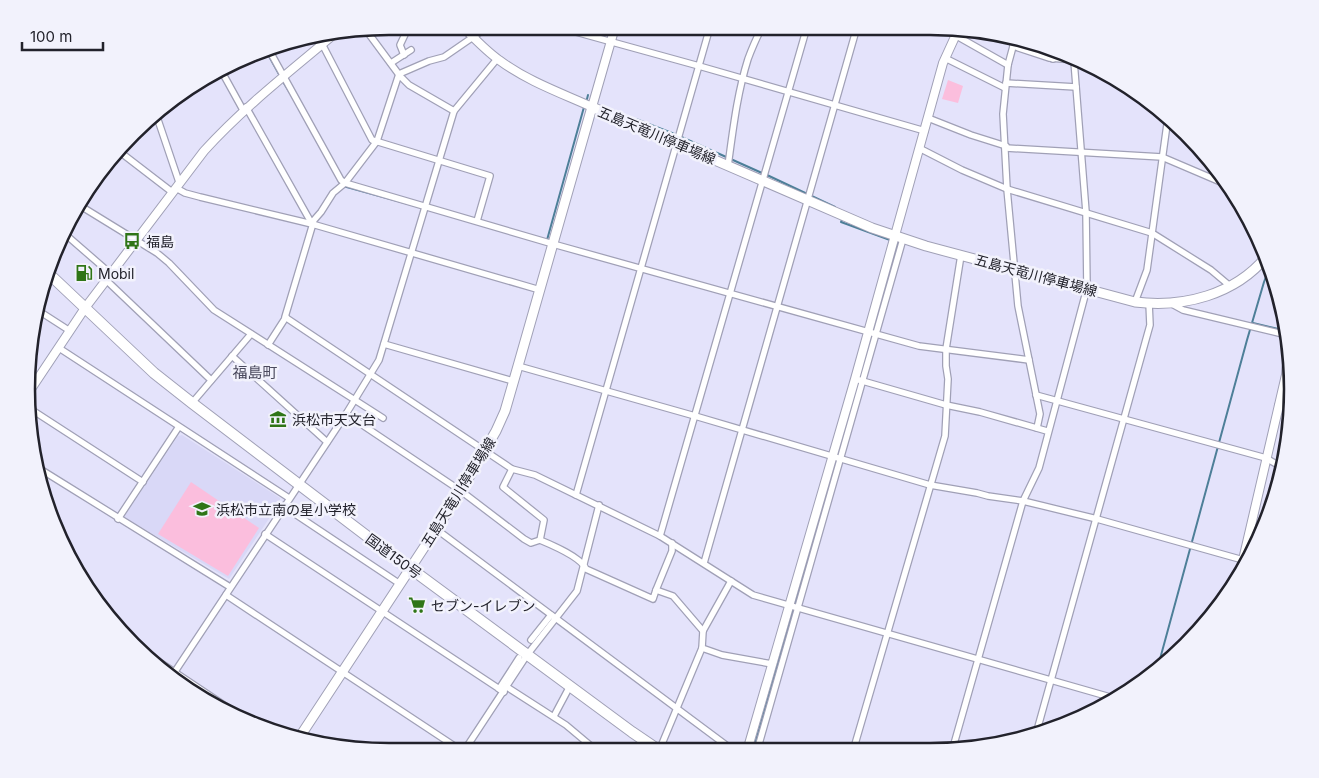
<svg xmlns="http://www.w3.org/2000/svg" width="1319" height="778" font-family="Inter,'Noto Sans JP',sans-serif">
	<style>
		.built { fill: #d9d8f7 }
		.green { fill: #fbbedd }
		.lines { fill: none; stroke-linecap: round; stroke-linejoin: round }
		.stream { stroke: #4d7f98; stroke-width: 2 }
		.minor-casing { stroke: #a0a0b6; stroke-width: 8 }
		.tertiary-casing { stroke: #a0a0b6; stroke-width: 10 }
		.secondary-casing { stroke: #a0a0b6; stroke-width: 11 }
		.trunk-casing { stroke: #a0a0b6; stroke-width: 12 }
		.minor { stroke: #fff; stroke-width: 5.5 }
		.tertiary { stroke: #fff; stroke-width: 8 }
		.secondary { stroke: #fff; stroke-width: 9 }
		.trunk { stroke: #fff; stroke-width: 10 }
		.labels { text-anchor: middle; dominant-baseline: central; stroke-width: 5; stroke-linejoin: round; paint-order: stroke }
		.street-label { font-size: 14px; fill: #22222b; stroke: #f2f2fc }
		.poi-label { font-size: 14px; fill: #22222b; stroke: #f2f2fc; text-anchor: start }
		.neighbourhood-label { font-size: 15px; fill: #4b4a5e; stroke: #f2f2fc }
		.rim { fill: none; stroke: #22222b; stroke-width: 2.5 }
	</style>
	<rect width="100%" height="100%" fill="#e4e3fb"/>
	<path class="built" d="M182,435L280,498V502L229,579L124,517L178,436Z"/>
	<g class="green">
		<path d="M948,80L963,86L958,103L942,99Z"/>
		<path d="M191,482L259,528L228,576L158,534Z"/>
	</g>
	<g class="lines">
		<g class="stream">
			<path d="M265,49L280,76"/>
			<path d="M282,80L290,93"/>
			<path d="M586,103L588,95"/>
			<path d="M636,119L677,135L762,173"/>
			<path d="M767,175L835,207"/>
			<path d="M343,186L423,208"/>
			<path d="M842,220L841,222L890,240"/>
			<path d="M547,240L584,107"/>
			<path d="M1253,323L1287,331"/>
			<path d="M1157,670L1247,340L1264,282L1270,266"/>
			<path d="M753,751L898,243L895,242"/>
		</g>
		<g class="minor-casing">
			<g id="minor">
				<path d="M489,26L444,57L429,61L399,74L377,141L345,183L333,193L321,212L314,220L285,317L512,469L535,475L660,536L753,595L1117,699"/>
				<path d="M554,26L699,66L925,131"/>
				<path d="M366,30L400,76L409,85L454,111"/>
				<path d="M955,35L1008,65"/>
				<path d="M319,38L372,140L490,176L477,221"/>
				<path d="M1015,39L1008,65L1003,114L1007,189L1018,306L1040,414L1037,428"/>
				<path d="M1013,46L1049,58L1077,60"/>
				<path d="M268,48L341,180L345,183L553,244L919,346L1029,360"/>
				<path d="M404,55L400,45L409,26"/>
				<path d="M945,58L1005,88"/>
				<path d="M1053,59L1055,50"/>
				<path d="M391,63L411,50"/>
				<path d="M222,72L243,110"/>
				<path d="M1006,83L1076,87"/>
				<path d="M246,107L312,224"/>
				<path d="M156,114L179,182"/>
				<path d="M928,118L971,135L1006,146"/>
				<path d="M919,148L962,170L1007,189L1152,233L1211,270L1230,286"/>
				<path d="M1006,148L1162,157L1230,186"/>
				<path d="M120,152L172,192"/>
				<path d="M728,166C733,130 737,94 748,59C752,48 757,37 762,27"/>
				<path d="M176,188L185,193L200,197L312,224L540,290"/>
				<path d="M79,205L157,253L169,263L214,310L383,418"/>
				<path d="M65,234L111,274"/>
				<path d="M106,280L211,380"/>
				<path d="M1135,302L1147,270L1168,117"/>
				<path d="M1172,304L1183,310L1287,335"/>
				<path d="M39,311L70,331"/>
				<path d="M384,344L513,381"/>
				<path d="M268,345L286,317"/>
				<path d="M59,348L289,498"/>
				<path d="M232,356L327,442"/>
				<path d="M518,366L695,416L930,485L977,493L988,496L1023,501L1097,519L1243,560"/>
				<path d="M859,380L946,405L980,412L1047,431"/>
				<path d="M1036,395L1266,458L1283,468"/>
				<path d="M192,403L251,334"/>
				<path d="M1278,405L1291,409"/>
				<path d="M29,408L143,482"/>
				<path d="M346,414L461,491L524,539L531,543L540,540"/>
				<path d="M40,469L230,587"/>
				<path d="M512,469L503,487L544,520L540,540C552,545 581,557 586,569L653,599L656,590L673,596L703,631"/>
				<path d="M576,495L710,27"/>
				<path d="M283,506L400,584"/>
				<path d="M118,519L178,428"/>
				<path d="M436,529L734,751"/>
				<path d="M265,534L504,692"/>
				<path d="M660,536L807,27"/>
				<path d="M704,563L857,27"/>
				<path d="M656,590L672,551V543"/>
				<path d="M226,595L462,751"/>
				<path d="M531,640L551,615"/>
				<path d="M702,648L722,655L772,664"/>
				<path d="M149,655L248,721"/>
				<path d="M172,676L346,414L379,360L454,111L497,59"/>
				<path d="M507,687L566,725L597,751"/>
				<path d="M499,689L519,658"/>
				<path d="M554,716L570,686"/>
				<path d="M1036,734L1150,325L1149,303"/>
				<path d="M464,751L527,655L577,591L599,505"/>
				<path d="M659,751L702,648L703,631L731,581"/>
				<path d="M757,751L903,239"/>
				<path d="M853,751L945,436L948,379L946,366V349L961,255"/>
				<path d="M952,751L1023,501L1039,468L1087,288L1086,212L1074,61"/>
			</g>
		</g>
		<g class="tertiary-casing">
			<g id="tertiary">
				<path d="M462,26C474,38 486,51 499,60C527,81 561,93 592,107L615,27"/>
				<path d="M27,395L85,308L204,151C243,108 288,73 332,36"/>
				<path d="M1239,577L1286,375L1288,340"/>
				<path d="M747,751L855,379L943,63L959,28"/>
			</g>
		</g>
		<g class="secondary-casing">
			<path id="secondary" d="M299,738L461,491L496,431L505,411L518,366L592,107L872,228L926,246L1135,302C1183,308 1235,295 1267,256"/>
		</g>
		<g class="trunk-casing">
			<path id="trunk" d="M46,271L154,373L192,403L372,540L632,732L660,751"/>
		</g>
		<use href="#minor" class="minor"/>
		<use href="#tertiary" class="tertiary"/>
		<use href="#secondary" class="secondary"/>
		<use href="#trunk" class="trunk"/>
	</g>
	<defs>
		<g id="bus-bare" transform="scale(1.35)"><path d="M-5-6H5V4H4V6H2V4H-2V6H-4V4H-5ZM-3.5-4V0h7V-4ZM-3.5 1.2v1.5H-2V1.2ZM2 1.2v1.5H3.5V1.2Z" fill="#2f7517" stroke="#f2f2fc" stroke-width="2.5" paint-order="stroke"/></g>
		<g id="fuel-bare" transform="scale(1.35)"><path d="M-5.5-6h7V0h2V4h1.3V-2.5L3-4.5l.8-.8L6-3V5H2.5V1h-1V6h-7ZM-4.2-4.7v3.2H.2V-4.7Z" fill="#2f7517" stroke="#f2f2fc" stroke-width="2.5" paint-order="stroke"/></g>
		<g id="museum-bare" transform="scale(1.35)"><path d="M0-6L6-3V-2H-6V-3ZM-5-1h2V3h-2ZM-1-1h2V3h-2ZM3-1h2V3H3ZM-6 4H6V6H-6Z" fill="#2f7517" stroke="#f2f2fc" stroke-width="2.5" paint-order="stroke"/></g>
		<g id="school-bare" transform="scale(1.35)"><path d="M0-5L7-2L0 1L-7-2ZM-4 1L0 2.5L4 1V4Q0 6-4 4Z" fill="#2f7517" stroke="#f2f2fc" stroke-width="2.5" paint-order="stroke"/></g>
		<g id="supermarket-bare" transform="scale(1.35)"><path d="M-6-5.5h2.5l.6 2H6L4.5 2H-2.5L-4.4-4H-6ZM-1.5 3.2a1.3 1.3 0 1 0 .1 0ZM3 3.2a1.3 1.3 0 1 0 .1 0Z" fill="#2f7517" stroke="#f2f2fc" stroke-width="2.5" paint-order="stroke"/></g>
	</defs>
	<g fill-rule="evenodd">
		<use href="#bus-bare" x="132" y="241"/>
		<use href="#fuel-bare" x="84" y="273"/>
		<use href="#museum-bare" x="278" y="419"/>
		<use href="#school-bare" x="202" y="509"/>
		<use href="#supermarket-bare" x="417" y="605"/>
	</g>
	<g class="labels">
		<g class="street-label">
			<text transform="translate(657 135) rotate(23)">五島天竜川停車場線</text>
			<text transform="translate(1036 275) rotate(15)">五島天竜川停車場線</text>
			<text transform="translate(458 492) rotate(-58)">五島天竜川停車場線</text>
			<text transform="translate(394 556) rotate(36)">国道150号</text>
		</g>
		<g class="poi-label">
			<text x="146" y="241">福島</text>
			<text x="98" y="273">Mobil</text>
			<text x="292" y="419">浜松市天文台</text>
			<text x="216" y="509">浜松市立南の星小学校</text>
			<text x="431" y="605">セブン-イレブン</text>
		</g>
		<g class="neighbourhood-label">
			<text x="255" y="372">福島町</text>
		</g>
	</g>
	<path d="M0 0H1319V778H0ZM389 35H930A354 354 0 0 1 1284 389V389A354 354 0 0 1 930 743H389A354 354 0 0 1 35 389V389A354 354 0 0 1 389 35Z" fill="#f2f2fc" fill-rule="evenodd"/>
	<path class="rim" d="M389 35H930A354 354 0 0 1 1284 389V389A354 354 0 0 1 930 743H389A354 354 0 0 1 35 389V389A354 354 0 0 1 389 35Z"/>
	<path d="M22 42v8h81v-8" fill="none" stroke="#22222b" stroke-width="2.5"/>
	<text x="30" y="42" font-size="15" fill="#22222b" stroke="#f2f2fc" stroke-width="4" paint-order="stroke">100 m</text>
</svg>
